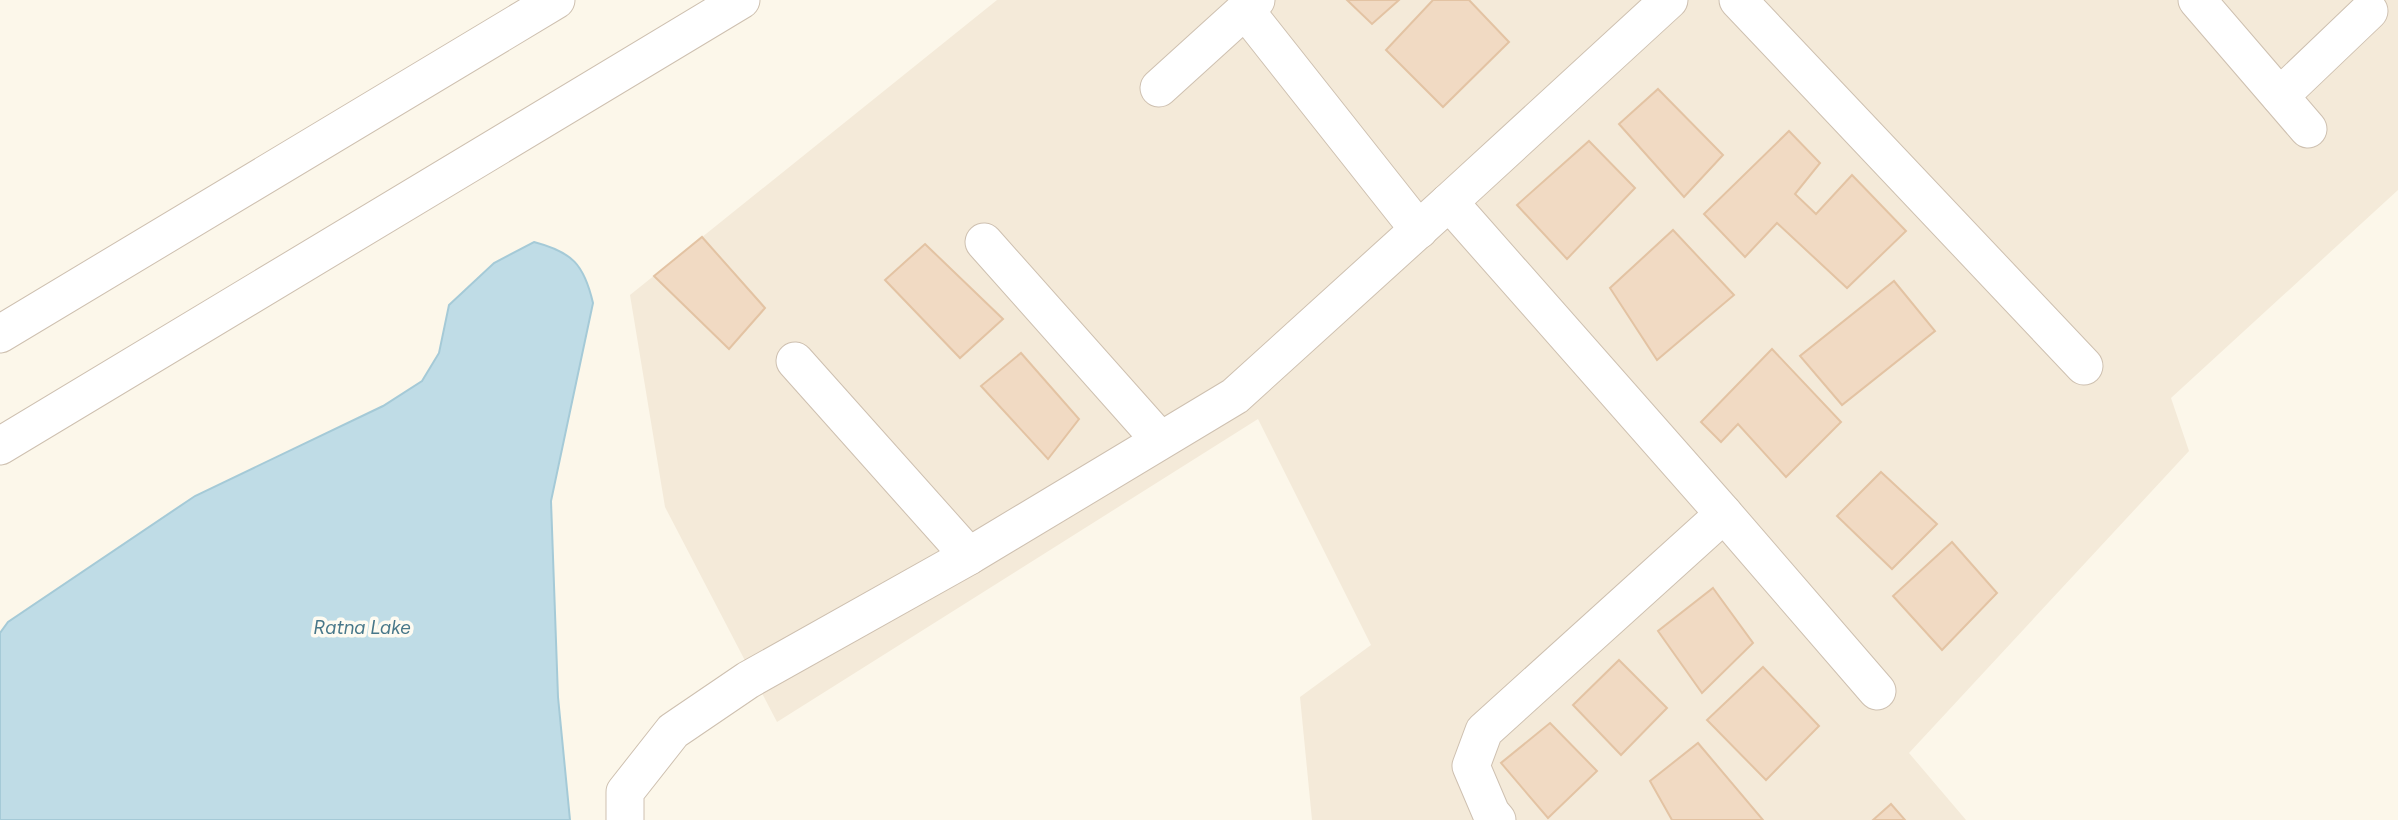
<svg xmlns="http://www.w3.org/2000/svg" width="2398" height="820" font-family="Figtree,sans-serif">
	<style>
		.residential { fill: #f4ead9 }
		.water { fill: #bfdce6; stroke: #a5cad7; stroke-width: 2 }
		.building { fill: #f1dac3; stroke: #e3c3a3; stroke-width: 2 }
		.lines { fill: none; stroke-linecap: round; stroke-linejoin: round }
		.minor-casing { stroke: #cec0b0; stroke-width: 39 }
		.minor { stroke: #fff; stroke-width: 37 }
		.labels { text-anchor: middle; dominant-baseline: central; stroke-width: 7; stroke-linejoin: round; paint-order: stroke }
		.water-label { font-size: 19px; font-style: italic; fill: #477789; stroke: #fefbf1 }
	</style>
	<rect width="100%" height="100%" fill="#fcf7ea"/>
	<path class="residential" d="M997,0H2398V190L2171,398L2189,451L1909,753L1966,820H1312L1300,697L1371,645L1258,419L777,722L665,507L630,295Z"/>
	<path class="water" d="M534,242C572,252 584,264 593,303L551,501L558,697L570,820H0V633L8,622L195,496L383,406L422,381L439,353L449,305L494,263Z"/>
	<g class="building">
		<path d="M1347,0H1399L1372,24Z"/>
		<path d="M1433,0H1469L1509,42L1443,107L1386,50Z"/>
		<path d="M1658,89L1723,155L1684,197L1619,124Z"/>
		<path d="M1789,131L1820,163L1795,194L1816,214L1852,175L1906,231L1847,288L1777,223L1745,257L1704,214Z"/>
		<path d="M1589,141L1635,188L1567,259L1517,205Z"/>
		<path d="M1673,230L1734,295L1657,360L1610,288Z"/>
		<path d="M702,237L765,308L729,349L654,276Z"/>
		<path d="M925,244L1003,319L960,358L885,280Z"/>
		<path d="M1894,281L1935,331L1842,405L1800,356Z"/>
		<path d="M1772,349L1841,422L1786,477L1738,424L1721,442L1701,422Z"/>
		<path d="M1021,353L1079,419L1048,459L981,386Z"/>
		<path d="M1881,472L1937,524L1892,569L1837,516Z"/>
		<path d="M1952,542L1997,593L1942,650L1893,596Z"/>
		<path d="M1713,588L1753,643L1702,693L1658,631Z"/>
		<path d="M1619,660L1667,708L1621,755L1573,705Z"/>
		<path d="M1763,667L1819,726L1766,780L1707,720Z"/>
		<path d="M1550,723L1597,771L1548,818L1501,763Z"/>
		<path d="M1698,743L1763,820H1672L1650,781Z"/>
		<path d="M1891,804L1905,820H1873Z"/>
	</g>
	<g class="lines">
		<g class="minor-casing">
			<g id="minor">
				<path d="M1738,0L2084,366"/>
				<path d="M2197,0L2308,129"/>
				<path d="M1245,10L1419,230"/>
				<path d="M1159,88L1256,0"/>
				<path d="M2280,96L2369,11"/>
				<path d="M1449,202L1669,0"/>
				<path d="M984,242L1160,440"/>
				<path d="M0,334L556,0"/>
				<path d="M795,361L969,556"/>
				<path d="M0,446L741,0"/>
				<path d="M1724,514L1877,691"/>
				<path d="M625,820V792L673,731L748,680L969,556L1235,396L1449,202L1724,514L1484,731L1471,766L1491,813L1497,820"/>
			</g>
		</g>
		<use href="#minor" class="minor"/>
	</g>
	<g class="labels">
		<g class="water-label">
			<text x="362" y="627">Ratna Lake</text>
		</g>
	</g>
</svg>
